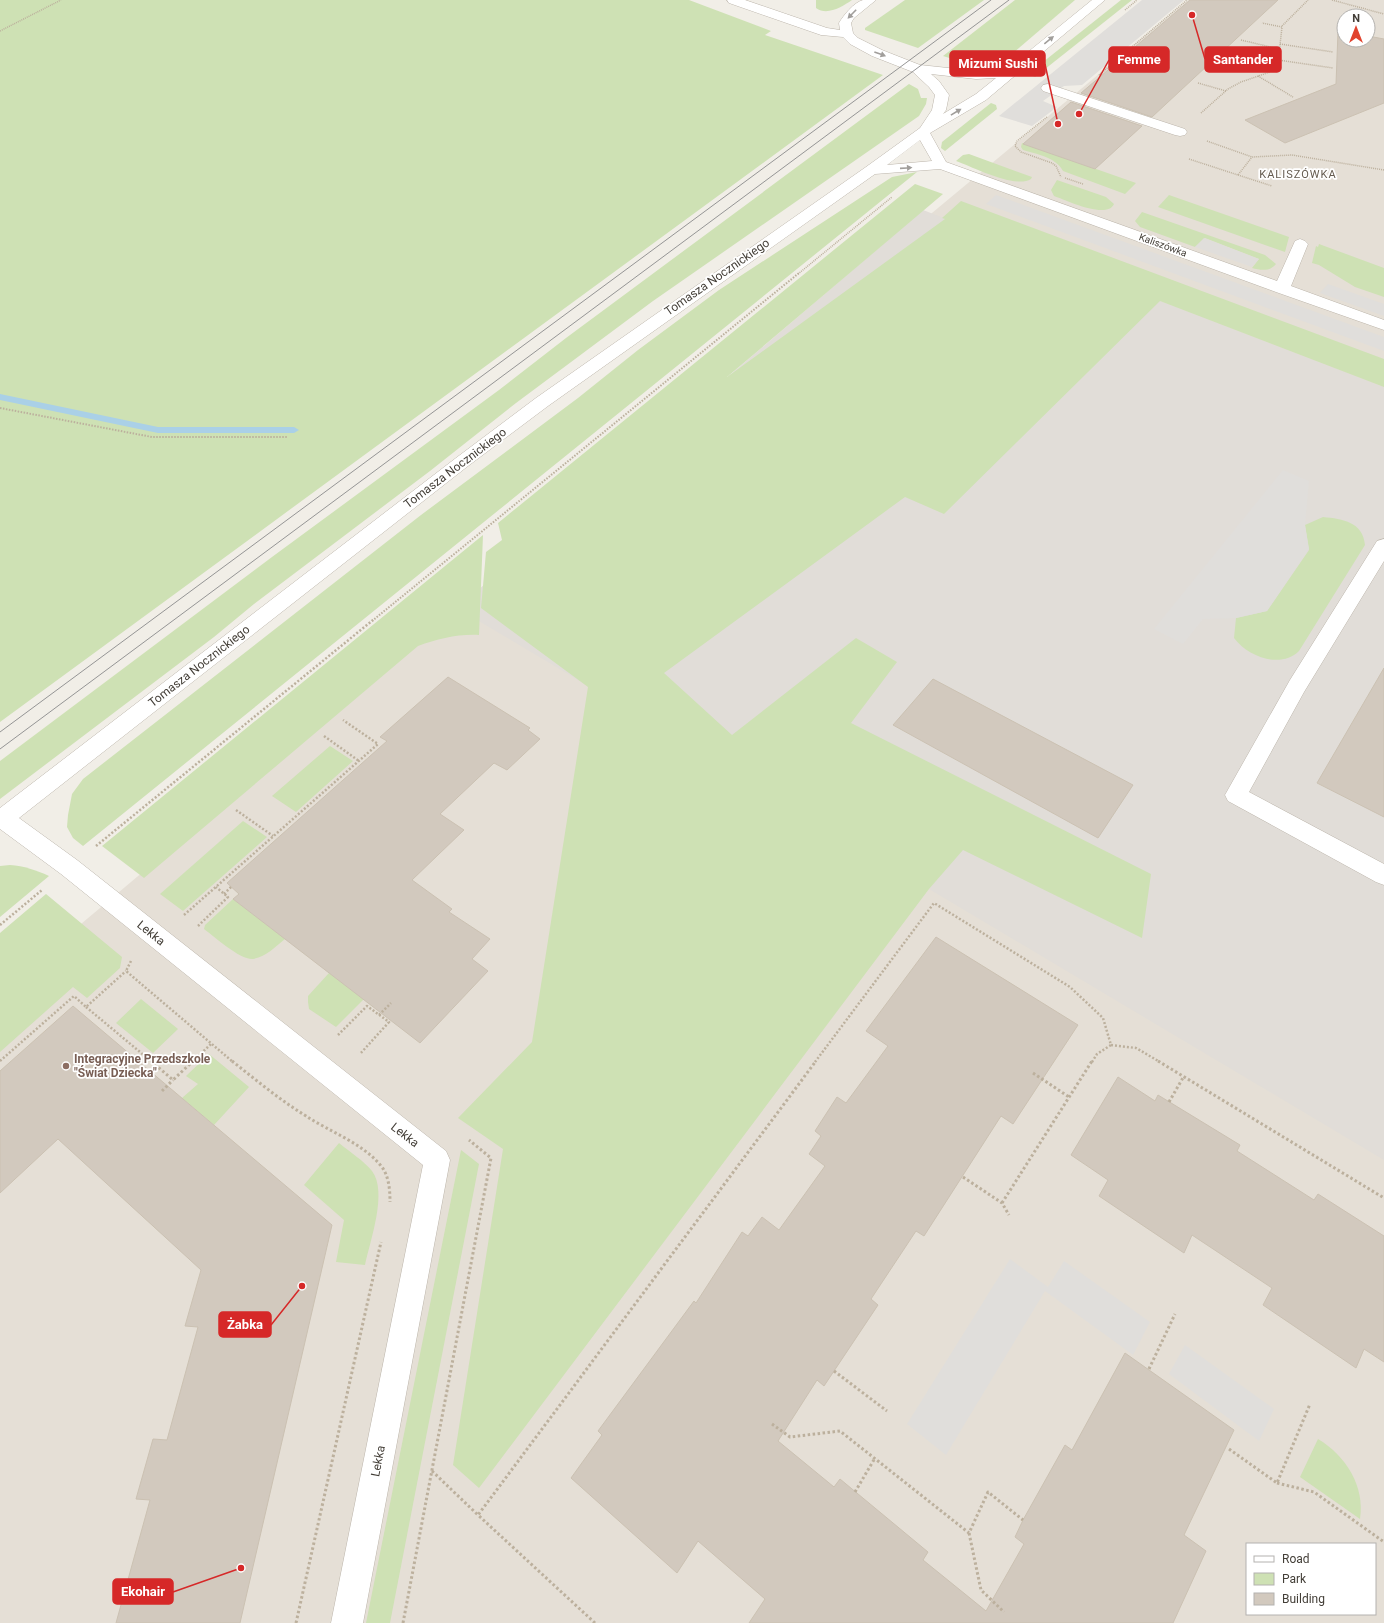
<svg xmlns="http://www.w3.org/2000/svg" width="1384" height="1623" font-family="Roboto,sans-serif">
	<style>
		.residential { fill: #e5dfd6; fill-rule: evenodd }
		.industrial { fill: #e1ddd8 }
		.green { fill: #cee1b4 }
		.parking { fill: #e0dedb }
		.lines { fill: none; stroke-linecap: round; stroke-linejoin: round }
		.stream { fill: #aad0e7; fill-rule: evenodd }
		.building { fill: #d2c9be; stroke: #cbc1b2 }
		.minor-casing { stroke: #bcb5ab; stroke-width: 1 }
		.path-far3 { stroke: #bcb09d; stroke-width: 1.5; stroke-dasharray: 1 1; stroke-linecap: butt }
		.path-far2 { stroke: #bcb09d; stroke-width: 2; stroke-dasharray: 1.5 1.5; stroke-linecap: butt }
		.path-far1 { stroke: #bcb09d; stroke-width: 2.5; stroke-dasharray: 2 2; stroke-linecap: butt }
		.path { stroke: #bcb09d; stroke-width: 3; stroke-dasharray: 2.5 2.5; stroke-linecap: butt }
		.minor { fill: #fff; fill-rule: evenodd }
		.tram { stroke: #959595; stroke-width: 1 }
		.oneway { fill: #a19e9b }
		.education-dot { fill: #8d6e63; stroke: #fff; stroke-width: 1.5 }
		.labels { text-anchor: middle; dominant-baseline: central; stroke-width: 3.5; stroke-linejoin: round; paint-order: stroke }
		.far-street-label { font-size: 10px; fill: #433e37; stroke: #fff }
		.far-neighbourhood-label { font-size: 11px; letter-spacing: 1px; fill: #655b4f; stroke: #fff }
		.street-label { font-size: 12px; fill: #433e37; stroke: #fff }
		.education-label { font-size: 12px; font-weight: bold; fill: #785e54; stroke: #fff; text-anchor: start }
		.leader { fill: none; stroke: #d62828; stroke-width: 1.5 }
		.callout-dot { fill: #d62828; stroke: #fff; stroke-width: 1.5 }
		.callout { fill: #d62828; stroke: #d62828; stroke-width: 1.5 }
		.callout-label { font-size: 13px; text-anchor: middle; font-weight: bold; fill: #fff }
	</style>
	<rect width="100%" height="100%" fill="#f1eee7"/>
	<path class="residential" d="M1188,0H1384V1623H0V992L457,608ZM1344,16H1368V40H1344ZM1247,1544H1375V1614H1247Z"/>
	<path class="industrial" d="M923,210L1384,387V1160L457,608Z"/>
	<g class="green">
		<path d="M0,0H689L771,31L765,35L883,75L0,722Z"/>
		<path d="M816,0H852C842,7 827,16 816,8Z"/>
		<path d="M905,0H984L918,48L865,30V28Z"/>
		<path d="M1015,0H1075L1006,59C985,67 964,63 943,56Z"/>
		<path d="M1121,0H1132L1035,77L1028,74Z"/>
		<path d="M909,84L918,89L921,98H927L926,104L919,116L653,301L516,403L430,471L254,604L214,637L0,799V761L272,557L499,390L566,338Z"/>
		<path d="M991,103L996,105L997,109L945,151L941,148L942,142Z"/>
		<path d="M1022,143L1136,183L1125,194L1063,171C1056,157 1036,154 1023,150L1021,147Z"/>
		<path d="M969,154L1032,177L1031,179C1015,189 973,167 956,161L963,155Z"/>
		<path d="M917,172L83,846L73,838L67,827L68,815L72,794L83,779L421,515L578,398L638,350L719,290L892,177Z"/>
		<path d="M1057,180L1106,197L1114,204C1107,220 1066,200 1054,196L1051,190Z"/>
		<path d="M915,184L943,194L727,377L945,219L942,218L961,201L1384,359V387L1160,301L944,514L905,497L664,673L732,735L856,638L897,662L851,723L1151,874L1142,938L963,850L929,889L479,1488L453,1465L503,1149L458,1118L532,1042L588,687L481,608L486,552L502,540L498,523Z"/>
		<path d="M1169,195L1289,237L1285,252L1158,207Z"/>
		<path d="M1142,212L1265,255L1276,264C1270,272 1260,270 1252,268L1259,259L1205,238L1195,247L1140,227L1135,221Z"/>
		<path d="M1319,244L1384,268V297L1355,287L1319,265L1312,263L1316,246L1318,247Z"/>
		<path d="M1323,517C1343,519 1363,522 1365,545L1299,651C1281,669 1248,657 1234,638L1236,618L1267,611L1309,550L1305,525Z"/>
		<path d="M483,535L479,635C457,634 438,639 418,646L144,878L102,846Z"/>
		<path d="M330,746L353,761L296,812L272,796Z"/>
		<path d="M243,821L267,837L183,911L160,894Z"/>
		<path d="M10,865C24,866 36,870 49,876L0,917V866Z"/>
		<path d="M46,894L122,957L120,968L87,998L73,987L0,1052V933Z"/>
		<path d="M233,899L285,939C275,947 266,957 253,959C240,960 215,937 204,929L205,925Z"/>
		<path d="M329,973L364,999L336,1027L309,1009L308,1002V996Z"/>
		<path d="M141,999L178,1029L153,1053L116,1023Z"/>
		<path d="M209,1054L249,1087L214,1125L182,1098L198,1084L186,1076Z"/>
		<path d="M339,1143C350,1152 364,1161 372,1171C388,1192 370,1241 365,1265L336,1262L344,1220L304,1185Z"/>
		<path d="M461,1150L479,1164L390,1623H366Z"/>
		<path d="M1318,1439C1346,1456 1365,1486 1360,1519L1300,1477Z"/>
	</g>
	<g class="parking">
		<path d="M1142,0H1184L1082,85L1064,86L1043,101L1057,107L1032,126L999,116Z"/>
		<path d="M996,195L1384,337V351L986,204Z"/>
		<path d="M1204,238L1259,259L1252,267L1195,247Z"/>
		<path d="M1328,284L1384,304V316L1320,293Z"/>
		<path d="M1283,470L1309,481L1305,525L1309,549L1267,611L1236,618L1203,619L1183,644L1154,629Z"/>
		<path d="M1010,1259L1048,1287L1064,1261L1150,1322L1133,1355L1045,1291L946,1455L907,1424Z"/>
		<path d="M1185,1345L1274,1409L1259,1441L1169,1374Z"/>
	</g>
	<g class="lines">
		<path class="stream" d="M0,394L158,427H294L299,430L294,433H158L0,400Z"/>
	</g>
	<g class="building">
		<path d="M1190,0H1278L1152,117L1081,93Z"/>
		<path d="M1338,32L1344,33V40H1368V36L1384,39V103L1285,143L1245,120L1336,84Z"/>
		<path d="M1071,102L1142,126L1095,169L1023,144Z"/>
		<path d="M1384,668V817L1317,783Z"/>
		<path d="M448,677L530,728L528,730L540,739L507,770L494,763L440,814L464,830L412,880L452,909L449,912L490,939L472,959L488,971L420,1043L233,899L239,894L227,883L387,741L380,737Z"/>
		<path d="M933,679L1133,785L1098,838L893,725Z"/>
		<path d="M936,937L1078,1025L1013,1124L1001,1116L924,1236L916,1231L871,1299L878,1305L824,1386L817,1380L778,1441L834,1487L840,1479L928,1552L923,1560L986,1611L1024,1544L1015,1537L1023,1520L1065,1445L1072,1450L1125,1353L1234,1430L1184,1535L1206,1551L1173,1623H749L765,1599L698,1541L677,1573L571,1478L602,1435L598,1431L694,1301L696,1303L742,1232L748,1236L762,1217L779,1230L825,1166L809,1154L821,1136L815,1131L837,1097L846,1103L888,1046L866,1031Z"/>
		<path d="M73,1006L332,1225L240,1623H116L150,1500L136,1499L153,1439L167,1440L198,1327L185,1326L201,1270L58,1139L0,1193V1071Z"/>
		<path d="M1118,1077L1155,1101L1158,1095L1240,1145L1237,1151L1314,1200L1318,1194L1384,1236V1362L1364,1349L1356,1368L1263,1305L1272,1288L1192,1235L1184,1253L1099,1196L1108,1180L1071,1155Z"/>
	</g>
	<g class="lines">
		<g class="minor-casing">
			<g id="minor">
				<path d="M727,0H745L827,28L840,30L839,23C844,15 853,3 863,0C866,0 872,0 876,0L854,18L851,23L853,33L858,38L882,50L920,65L976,71L1006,70L1092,0H1105L986,100L930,133L946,162L1277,281L1295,241L1300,239L1305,241L1308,244L1291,286L1384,320V330L1276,292L940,169L875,174L548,406L468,466L19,818L77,860L446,1151L450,1160L363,1623H331L423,1165L61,874L0,829V808L456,458L536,398L866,167L920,128L932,110L935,95L929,87L913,72L872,56L850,44L843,37L821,35L729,3ZM931,74L976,79L996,78L976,94L943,114L946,110L949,95L939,81ZM920,140L932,161L887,165Z"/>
				<path d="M1048,84L1185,129L1187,132L1185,135L1180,136L1175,135L1043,91L1041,88L1043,85Z"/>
				<path d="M1384,539V561L1304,692L1249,792L1384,864V885L1376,882L1228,801L1225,795L1290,680L1377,541Z"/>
			</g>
		</g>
		<g class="path-far3">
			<path d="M1332,0L1384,14"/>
			<path d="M1125,10L1137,0"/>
			<path d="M1282,26L1308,0"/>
			<path d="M0,31L61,0"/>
			<path d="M1241,40L1279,49"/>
			<path d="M1280,44L1333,52"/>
			<path d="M1278,60L1333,68"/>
			<path d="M1099,75L1187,0"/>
			<path d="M1258,76L1293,97"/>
			<path d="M1198,83L1226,91"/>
			<path d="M1201,113L1228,89L1241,82L1270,72L1278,63L1282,27L1262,23"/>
			<path d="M1047,117L1017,141L1015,146L1021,152L1052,163L1056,166L1061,177"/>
			<path d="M1207,141L1252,157L1292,155L1384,170"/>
			<path d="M1189,159L1238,175L1252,157"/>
			<path d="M1238,175L1272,186"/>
			<path d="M1065,178L1083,184"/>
			<path d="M798,274L892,197"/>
		</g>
		<g class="path-far2">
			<path d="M0,408L152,437H287"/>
			<path d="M372,621L799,273"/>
		</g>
		<g class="path-far1">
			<path d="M324,736L359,761"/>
			<path d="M236,810L273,836"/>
			<path d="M96,846L373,620"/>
			<path d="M224,894L231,887"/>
			<path d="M184,915L378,744L343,720"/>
			<path d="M0,925L42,890"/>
			<path d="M198,926L228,897L216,887"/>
			<path d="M131,961L126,971L233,1062"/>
			<path d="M86,1007L152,1062"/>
			<path d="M379,1015L391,1003"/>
			<path d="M338,1035L367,1006L389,1022L360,1054"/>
			<path d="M1111,1045L1136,1048L1160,1062"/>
			<path d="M0,1061L74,996L86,1007L126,971"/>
			<path d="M192,1062L211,1044"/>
			<path d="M815,1062L934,903L1070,987L1103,1018L1111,1045L1097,1054L1092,1062"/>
		</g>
		<g class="path">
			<path d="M151,1061L173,1080L193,1061"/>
			<path d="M232,1061C256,1080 280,1100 306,1116C330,1132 363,1143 382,1167C389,1177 390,1190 390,1202"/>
			<path d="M1158,1061L1384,1198"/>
			<path d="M1033,1073L1069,1097"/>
			<path d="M162,1091L173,1080"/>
			<path d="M1169,1102L1184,1076"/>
			<path d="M963,1177L1002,1203L1009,1215"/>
			<path d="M1002,1203L1092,1061"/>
			<path d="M1149,1369L1175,1314"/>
			<path d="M834,1371L887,1411"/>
			<path d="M772,1424L790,1437L840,1431L969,1533L988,1492L1023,1520"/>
			<path d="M1229,1449L1277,1483L1310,1404"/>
			<path d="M432,1471L478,1515"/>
			<path d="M1277,1483L1314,1492L1384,1542"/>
			<path d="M855,1492L875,1458"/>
			<path d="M969,1533L981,1590L1004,1612"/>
			<path d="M296,1623L381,1242"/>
			<path d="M403,1623L491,1158L469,1140"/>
			<path d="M595,1623L478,1515L816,1061"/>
		</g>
		<use href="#minor" class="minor"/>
		<g class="tram">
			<path d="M0,732L991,0"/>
			<path d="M0,749L1009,0"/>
		</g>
	</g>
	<defs><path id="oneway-solid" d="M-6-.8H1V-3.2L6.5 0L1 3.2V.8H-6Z"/></defs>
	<g class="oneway">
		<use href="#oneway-solid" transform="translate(852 14) rotate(134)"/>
		<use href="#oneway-solid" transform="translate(1049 40) rotate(-39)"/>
		<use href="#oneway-solid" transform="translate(880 54) rotate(20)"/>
		<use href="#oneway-solid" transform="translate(956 112) rotate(-31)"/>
		<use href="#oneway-solid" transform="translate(906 168) rotate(-4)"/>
	</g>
	<circle class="education-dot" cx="66" cy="1066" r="4"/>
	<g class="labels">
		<g class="far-street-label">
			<text transform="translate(1163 245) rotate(20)">Kaliszówka</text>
		</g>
		<g class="far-neighbourhood-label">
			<text x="1298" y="174">KALISZÓWKA</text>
		</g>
		<g class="street-label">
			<text transform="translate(717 277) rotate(-35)">Tomasza Nocznickiego</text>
			<text transform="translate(455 468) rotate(-37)">Tomasza Nocznickiego</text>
			<text transform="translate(199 666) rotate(-38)">Tomasza Nocznickiego</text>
			<text transform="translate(151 933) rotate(39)">Lekka</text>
			<text transform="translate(405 1135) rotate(38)">Lekka</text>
			<text transform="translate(378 1461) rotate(-79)">Lekka</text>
		</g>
		<g class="education-label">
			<text x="74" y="1059">Integracyjne Przedszkole<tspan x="74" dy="14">"Świat Dziecka"</tspan></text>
		</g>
	</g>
	<path class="leader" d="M1192 15L1205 59M1079 114L1109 60M1058 124L1045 64M302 1286L271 1325M241 1568L173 1592"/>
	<g class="callout-dot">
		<circle cx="1192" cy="15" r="4"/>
		<circle cx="1079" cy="114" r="4"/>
		<circle cx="1058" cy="124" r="4"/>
		<circle cx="302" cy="1286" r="4"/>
		<circle cx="241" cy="1568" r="4"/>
	</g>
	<g class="callout">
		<rect x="1205" y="47" width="76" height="25" rx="4"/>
		<rect x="1109" y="47" width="60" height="25" rx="4"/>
		<rect x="950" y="51" width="95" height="25" rx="4"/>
		<rect x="219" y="1312" width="52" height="25" rx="4"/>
		<rect x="113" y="1579" width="60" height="25" rx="4"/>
	</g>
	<g class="callout-label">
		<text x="1243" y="64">Santander</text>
		<text x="1139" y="64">Femme</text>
		<text x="998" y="68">Mizumi Sushi</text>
		<text x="245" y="1329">Żabka</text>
		<text x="143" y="1596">Ekohair</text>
	</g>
	<rect x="1246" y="1543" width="130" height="72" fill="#ffffff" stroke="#b4b2af"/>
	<rect x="1254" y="1556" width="20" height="6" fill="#ffffff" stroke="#b4b2af"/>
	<text x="1282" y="1563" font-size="12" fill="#433e37">Road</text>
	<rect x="1254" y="1573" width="20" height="12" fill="#cee1b4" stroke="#b4b2af"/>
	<text x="1282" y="1583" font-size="12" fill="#433e37">Park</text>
	<rect x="1254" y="1593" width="20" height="12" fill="#d2c9be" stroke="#b4b2af"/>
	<text x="1282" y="1603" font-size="12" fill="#433e37">Building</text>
	<g transform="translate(1356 28)"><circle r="19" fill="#ffffff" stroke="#b4b2af"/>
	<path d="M0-3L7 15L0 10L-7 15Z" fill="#e1432e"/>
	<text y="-6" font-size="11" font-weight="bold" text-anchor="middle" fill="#433e37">N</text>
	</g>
</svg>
